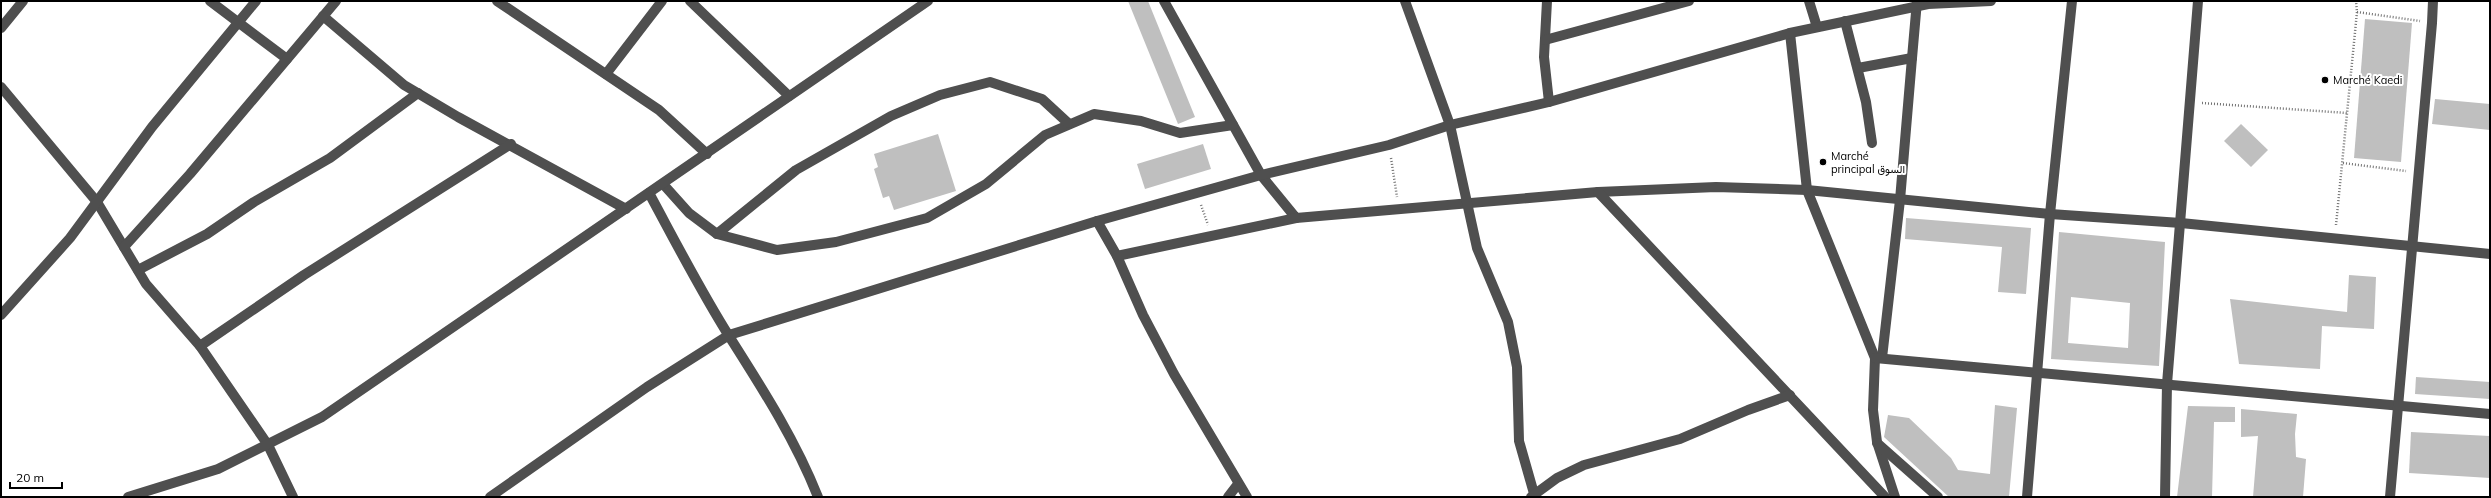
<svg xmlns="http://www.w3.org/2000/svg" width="2491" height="498" font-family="Mulish,Vazirmatn,sans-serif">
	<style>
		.building { fill: #bfbfbf; fill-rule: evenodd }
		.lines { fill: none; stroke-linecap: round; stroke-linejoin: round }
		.path { stroke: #717171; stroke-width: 2.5; stroke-dasharray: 1 2; stroke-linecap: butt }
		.minor { stroke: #4f4f4f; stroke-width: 10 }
		.poi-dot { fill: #000; stroke: #fff; stroke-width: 1.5 }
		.labels { text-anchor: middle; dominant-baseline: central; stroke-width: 4; stroke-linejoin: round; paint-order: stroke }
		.poi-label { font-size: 11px; fill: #000; stroke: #fff; text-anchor: start }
	</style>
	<rect width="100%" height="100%" fill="#fff"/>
	<g class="building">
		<path d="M1128,1H1148L1195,117L1178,124Z"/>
		<path d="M2365,19L2412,23L2401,162L2354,158Z"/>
		<path d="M2435,99L2490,104V130L2432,124Z"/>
		<path d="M2241,124L2268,150L2251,167L2224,141Z"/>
		<path d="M938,134L956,191L894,210L889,196L883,198L874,169L878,167L874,154Z"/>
		<path d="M1203,144L1211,169L1145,189L1137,164Z"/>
		<path d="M1906,218L2031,228L2026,294L1998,292L2002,247L1905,239Z"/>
		<path d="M2059,232L2165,242L2159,366L2051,359ZM2071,297L2130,303L2128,348L2068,343Z"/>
		<path d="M2349,275L2376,277L2374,329L2322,326L2320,369L2239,364L2230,299L2347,312Z"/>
		<path d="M2416,377L2490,382V399L2415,394Z"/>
		<path d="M1995,405L2017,408L2009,497H1949L1884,437L1888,415L1909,418L1951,458L1958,470L1990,474Z"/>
		<path d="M2188,406L2235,407V422H2214L2212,497H2177Z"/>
		<path d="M2241,409L2297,414L2295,434L2296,457L2306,459L2303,497H2253L2258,436L2241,437Z"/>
		<path d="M2411,432L2490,436V478L2409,473Z"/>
	</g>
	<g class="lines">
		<g class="path">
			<path d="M2357,12L2420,21"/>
			<path d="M2202,103L2347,113"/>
			<path d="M1391,158L1397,197"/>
			<path d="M2343,163L2406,171"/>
			<path d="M1201,205L1208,225"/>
			<path d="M2336,225L2357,12L2356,1"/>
		</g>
		<g class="minor">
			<path d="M210,1L287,59"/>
			<path d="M497,1L659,110L707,154"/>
			<path d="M690,1L789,96"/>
			<path d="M1164,1L1261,175L1296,218L1598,192L1716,187L1807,190L2050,214L2181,223L2490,254"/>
			<path d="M1405,1L1450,125L1477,248L1508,322L1517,367L1519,441L1535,497"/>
			<path d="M1547,1L1544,57L1549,102"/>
			<path d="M1809,1L1817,27"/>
			<path d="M323,16L404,85L458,117L626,209"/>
			<path d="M1845,21L1866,102L1872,143"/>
			<path d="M1,28L23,1"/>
			<path d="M1790,33L1807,190L1875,358L1873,410L1877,442L1895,497"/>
			<path d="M1545,40L1689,1"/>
			<path d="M1912,58L1917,1"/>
			<path d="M1858,68L1912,58L1900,200L1882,358"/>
			<path d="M606,74L662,1"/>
			<path d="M1,87L97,202L146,284L200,346L268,445L293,497"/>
			<path d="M663,184L689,213L717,234L777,250L836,242L927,218L986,184L1045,135L1094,114L1141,121L1180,133L1233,125"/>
			<path d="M1598,192L1885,497"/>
			<path d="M649,193C675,241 700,290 729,336C762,388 795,439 818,497"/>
			<path d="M1097,221L1117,256L1143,315L1174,374L1247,497"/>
			<path d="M717,234L796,170L891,116L940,95L990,82L1042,99L1068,123"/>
			<path d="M124,247L190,174L336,1"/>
			<path d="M1117,256L1296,218"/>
			<path d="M138,270L207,234L254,202L330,158L418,93"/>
			<path d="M1,315L70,238L152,127L256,1"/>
			<path d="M200,346L304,275L511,144"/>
			<path d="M1875,358L2490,414"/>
			<path d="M1877,443L1938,497"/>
			<path d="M128,497L218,469L322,417L928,1"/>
			<path d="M490,497L647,387L729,335L1097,221L1261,175L1389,145L1450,125L1549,102L1790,33L1928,4L1991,1"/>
			<path d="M1228,497L1238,484"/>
			<path d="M1531,497L1557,478L1584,465L1680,439L1748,410L1790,395"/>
			<path d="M2027,497L2050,214L2072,1"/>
			<path d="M2165,497L2167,384L2198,1"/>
			<path d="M2390,497L2432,23L2433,1"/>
		</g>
	</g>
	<g class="poi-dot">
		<circle cx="2325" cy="80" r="4"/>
		<circle cx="1823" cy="162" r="4"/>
	</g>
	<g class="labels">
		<g class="poi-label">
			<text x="2333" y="80">Marché Kaedi</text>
			<text x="1831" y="156">Marché<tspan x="1831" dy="13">principal السوق</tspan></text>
		</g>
	</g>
	<rect width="2491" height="498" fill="none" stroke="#000000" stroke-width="4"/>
	<path d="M10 482v6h52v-6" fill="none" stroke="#000000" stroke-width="2"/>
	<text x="16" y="482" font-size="12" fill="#000000" stroke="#ffffff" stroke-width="3" paint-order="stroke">20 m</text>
</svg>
